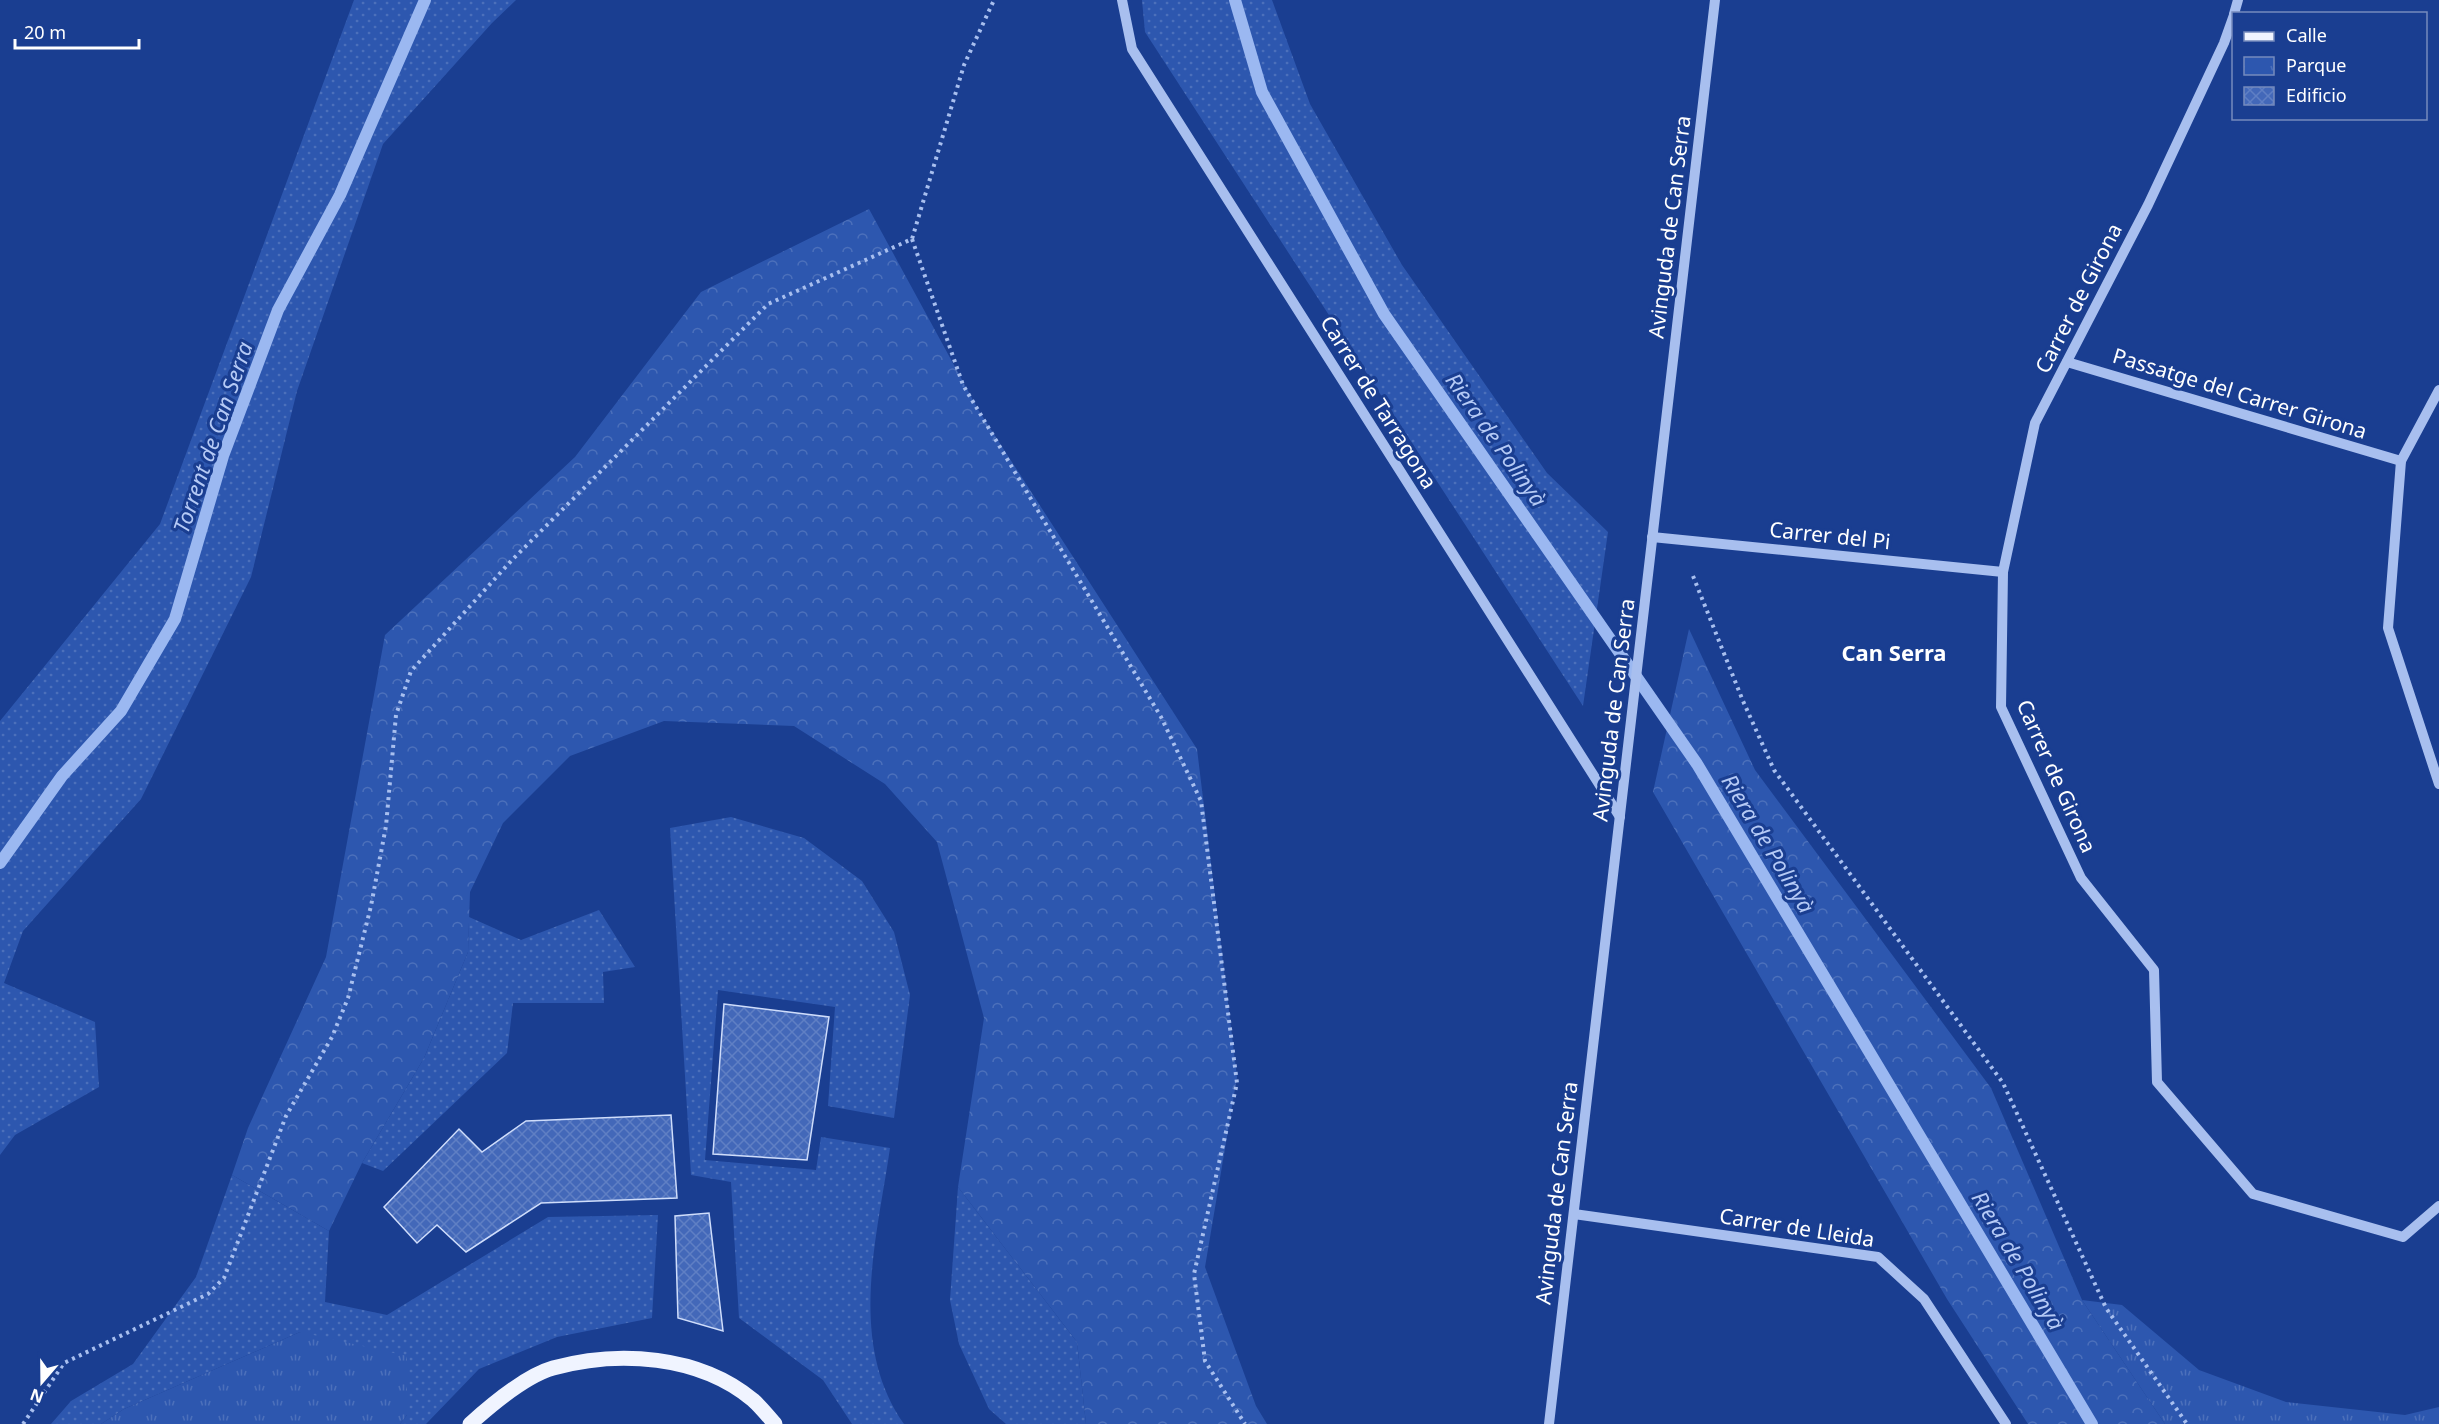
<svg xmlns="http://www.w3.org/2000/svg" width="2439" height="1424" font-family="'Noto Sans',sans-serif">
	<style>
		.grass { fill: url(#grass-dots) }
		.forest { fill: url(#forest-crowns) }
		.park { fill: url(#park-tufts) }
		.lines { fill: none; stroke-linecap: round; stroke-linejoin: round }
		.stream { stroke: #9bb8f1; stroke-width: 12 }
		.building { fill: url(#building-cross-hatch); stroke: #cfddfb; stroke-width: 1.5 }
		.path { stroke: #a8bfef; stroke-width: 4; stroke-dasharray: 3 4.5; stroke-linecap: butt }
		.minor { stroke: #a8bfef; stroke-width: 10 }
		.major { stroke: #f0f4ff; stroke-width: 15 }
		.labels { text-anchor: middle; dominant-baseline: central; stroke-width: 6; stroke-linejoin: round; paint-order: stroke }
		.street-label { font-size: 21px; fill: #fff; stroke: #1a3e91 }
		.water-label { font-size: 22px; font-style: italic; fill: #b5caf6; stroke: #1a3e91 }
		.neighbourhood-label { font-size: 22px; font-weight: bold; fill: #fff; stroke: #1a3e91 }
	</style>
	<defs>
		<pattern id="grass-dots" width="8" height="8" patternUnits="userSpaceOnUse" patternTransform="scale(1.5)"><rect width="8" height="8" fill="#2d57af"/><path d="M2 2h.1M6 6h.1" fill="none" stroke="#4c70bb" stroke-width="1.8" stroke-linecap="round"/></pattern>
		<pattern id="forest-crowns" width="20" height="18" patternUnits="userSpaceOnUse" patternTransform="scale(1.5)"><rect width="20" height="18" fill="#2d57af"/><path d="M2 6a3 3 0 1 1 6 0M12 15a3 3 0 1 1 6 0" fill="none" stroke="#4c70bb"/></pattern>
		<pattern id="park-tufts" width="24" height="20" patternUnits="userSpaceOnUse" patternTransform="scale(1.5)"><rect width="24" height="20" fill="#2d57af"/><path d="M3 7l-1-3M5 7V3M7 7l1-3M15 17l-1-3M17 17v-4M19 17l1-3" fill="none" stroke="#4c70bb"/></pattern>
		<pattern id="building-cross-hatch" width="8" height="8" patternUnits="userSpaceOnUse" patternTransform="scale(1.5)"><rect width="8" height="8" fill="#4368b9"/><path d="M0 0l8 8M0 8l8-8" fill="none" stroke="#5f7fc4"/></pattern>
	</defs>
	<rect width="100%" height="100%" fill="#1a3e91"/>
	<g class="grass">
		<path d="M354,0H516L492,23L383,144L297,391L251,577L141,799L23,931L4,983L95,1022L99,1087L15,1135L0,1155V721L160,524Z"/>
		<path d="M1142,0H1272L1310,104L1402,265L1547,473L1608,532L1583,706L1145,32Z"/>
		<path d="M731,817L804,838L862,881L894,932L910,995L894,1118L828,1106L835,1007L718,990L705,1160L816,1170L821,1137L890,1148C877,1238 847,1343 904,1424H852L823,1380L739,1318L731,1182L691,1175L670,828Z"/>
		<path d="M599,910L635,967L603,972L604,1003H513L507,1053L383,1171L362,1163L424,1058L468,952L469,917L521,940Z"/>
		<path d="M232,1175L329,1231L325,1302L387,1315L548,1217L658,1215L652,1318L557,1337L479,1369L426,1424H400L407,1415L300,1332L124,1409L101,1424H51L71,1401L133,1364L196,1277Z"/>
		<path d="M958,1187L1077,1342L1086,1424H1006L989,1409L959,1344L950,1300Z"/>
	</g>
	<g class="forest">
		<path d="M869,209L979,411L1197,749L1237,1077L1205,1267L1256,1406L1267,1424H1086L1077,1342L958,1187L984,1018L937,842L885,784L794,726L664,721L570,756L503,823L470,892L468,952L424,1058L362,1163L329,1231L232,1175L248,1128L326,957L385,635L575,457L701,292Z"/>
		<path d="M1689,629L1755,770L1991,1088L2082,1300L2165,1424H2028L1947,1299L1653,792Z"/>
	</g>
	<g class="park">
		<path d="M2082,1300L2122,1305L2199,1370L2286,1402L2405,1415L2439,1407V1424H2165Z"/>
		<path d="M300,1332L407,1356V1415L400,1424H101L124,1409Z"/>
	</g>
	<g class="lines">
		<g class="stream">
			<path d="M1235,0L1262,92L1384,314L1697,764L2092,1424"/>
			<path d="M0,863L62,776L121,711L175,619L223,456L278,310L340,195L425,0"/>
		</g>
	</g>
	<g class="building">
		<path d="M724,1004L829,1017L807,1160L713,1154Z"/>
		<path d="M671,1115L677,1198L541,1203L466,1252L437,1225L417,1243L384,1207L459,1129L482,1152L526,1121Z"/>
		<path d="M709,1213L723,1331L678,1318L675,1216Z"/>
	</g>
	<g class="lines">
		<g class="path">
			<path d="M912,239L963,385L1161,717L1201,801L1237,1083L1194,1274L1205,1361L1245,1424"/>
			<path d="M1693,576L1743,701L1774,770L2003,1083L2106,1308L2187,1424"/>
			<path d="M23,1424L64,1363L208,1294L224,1278L286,1116L332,1037L348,998L371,906L386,826L396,715L411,671L512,560L768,304L912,239L964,65L994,0"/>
		</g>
		<g class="minor">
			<path d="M1122,0L1132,49L1620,817"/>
			<path d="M2234,14L2238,0"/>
			<path d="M2234,15L2224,43L2148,205L2035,423L2003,572L2001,707L2081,878L2154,970L2157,1082L2253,1194L2403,1237L2439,1206"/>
			<path d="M2067,362L2401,461"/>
			<path d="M2439,390L2401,461L2388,628L2439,784"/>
			<path d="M1652,537L2003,572"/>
			<path d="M1574,1214L1878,1257L1924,1299L2006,1424"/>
			<path d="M1549,1424L1715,0"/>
		</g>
		<path class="major" d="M470,1424C491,1405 525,1376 553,1368C618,1350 699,1355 753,1400C761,1407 768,1416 775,1424"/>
	</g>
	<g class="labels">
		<g class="street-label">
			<text transform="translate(1669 227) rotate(-83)">Avinguda de Can Serra</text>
			<text transform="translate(2078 298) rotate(-63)">Carrer de Girona</text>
			<text transform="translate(2240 393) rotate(17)">Passatge del Carrer Girona</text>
			<text transform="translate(1379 402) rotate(58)">Carrer de Tarragona</text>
			<text transform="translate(1830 535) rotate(6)">Carrer del Pi</text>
			<text transform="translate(1613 710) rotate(-83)">Avinguda de Can Serra</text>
			<text transform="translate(2057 776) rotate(66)">Carrer de Girona</text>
			<text transform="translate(1556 1193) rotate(-83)">Avinguda de Can Serra</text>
			<text transform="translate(1797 1227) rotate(9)">Carrer de Lleida</text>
		</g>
		<g class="water-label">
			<text transform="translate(212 437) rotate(-71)">Torrent de Can Serra</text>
			<text transform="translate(1497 439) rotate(55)">Riera de Polinyà</text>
			<text transform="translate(1769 843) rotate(59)">Riera de Polinyà</text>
			<text transform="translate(2019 1260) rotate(59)">Riera de Polinyà</text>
		</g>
		<g class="neighbourhood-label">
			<text x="1894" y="652">Can Serra</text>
		</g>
	</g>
	<rect x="2232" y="12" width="195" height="108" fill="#1a3e91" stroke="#768bbd" stroke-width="1.5"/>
	<rect x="2244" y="32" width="30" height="9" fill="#f0f4ff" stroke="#768bbd" stroke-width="1.5"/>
	<text x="2286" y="42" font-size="18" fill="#ffffff">Calle</text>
	<rect x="2244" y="57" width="30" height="18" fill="url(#park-tufts)" stroke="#768bbd" stroke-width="1.5"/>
	<text x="2286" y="72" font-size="18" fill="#ffffff">Parque</text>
	<rect x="2244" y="87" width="30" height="18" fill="url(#building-cross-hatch)" stroke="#768bbd" stroke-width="1.5"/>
	<text x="2286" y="102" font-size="18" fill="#ffffff">Edificio</text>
	<g transform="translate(42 1382) rotate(200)" stroke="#1a3e91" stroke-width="4.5" paint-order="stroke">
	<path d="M0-4.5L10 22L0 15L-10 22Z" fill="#ffffff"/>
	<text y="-9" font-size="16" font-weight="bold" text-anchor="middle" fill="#ffffff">N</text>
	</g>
	<path d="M15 39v9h124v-9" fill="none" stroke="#ffffff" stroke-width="3"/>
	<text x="24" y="39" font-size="18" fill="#ffffff" stroke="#1a3e91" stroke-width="4.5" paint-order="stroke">20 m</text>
</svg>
